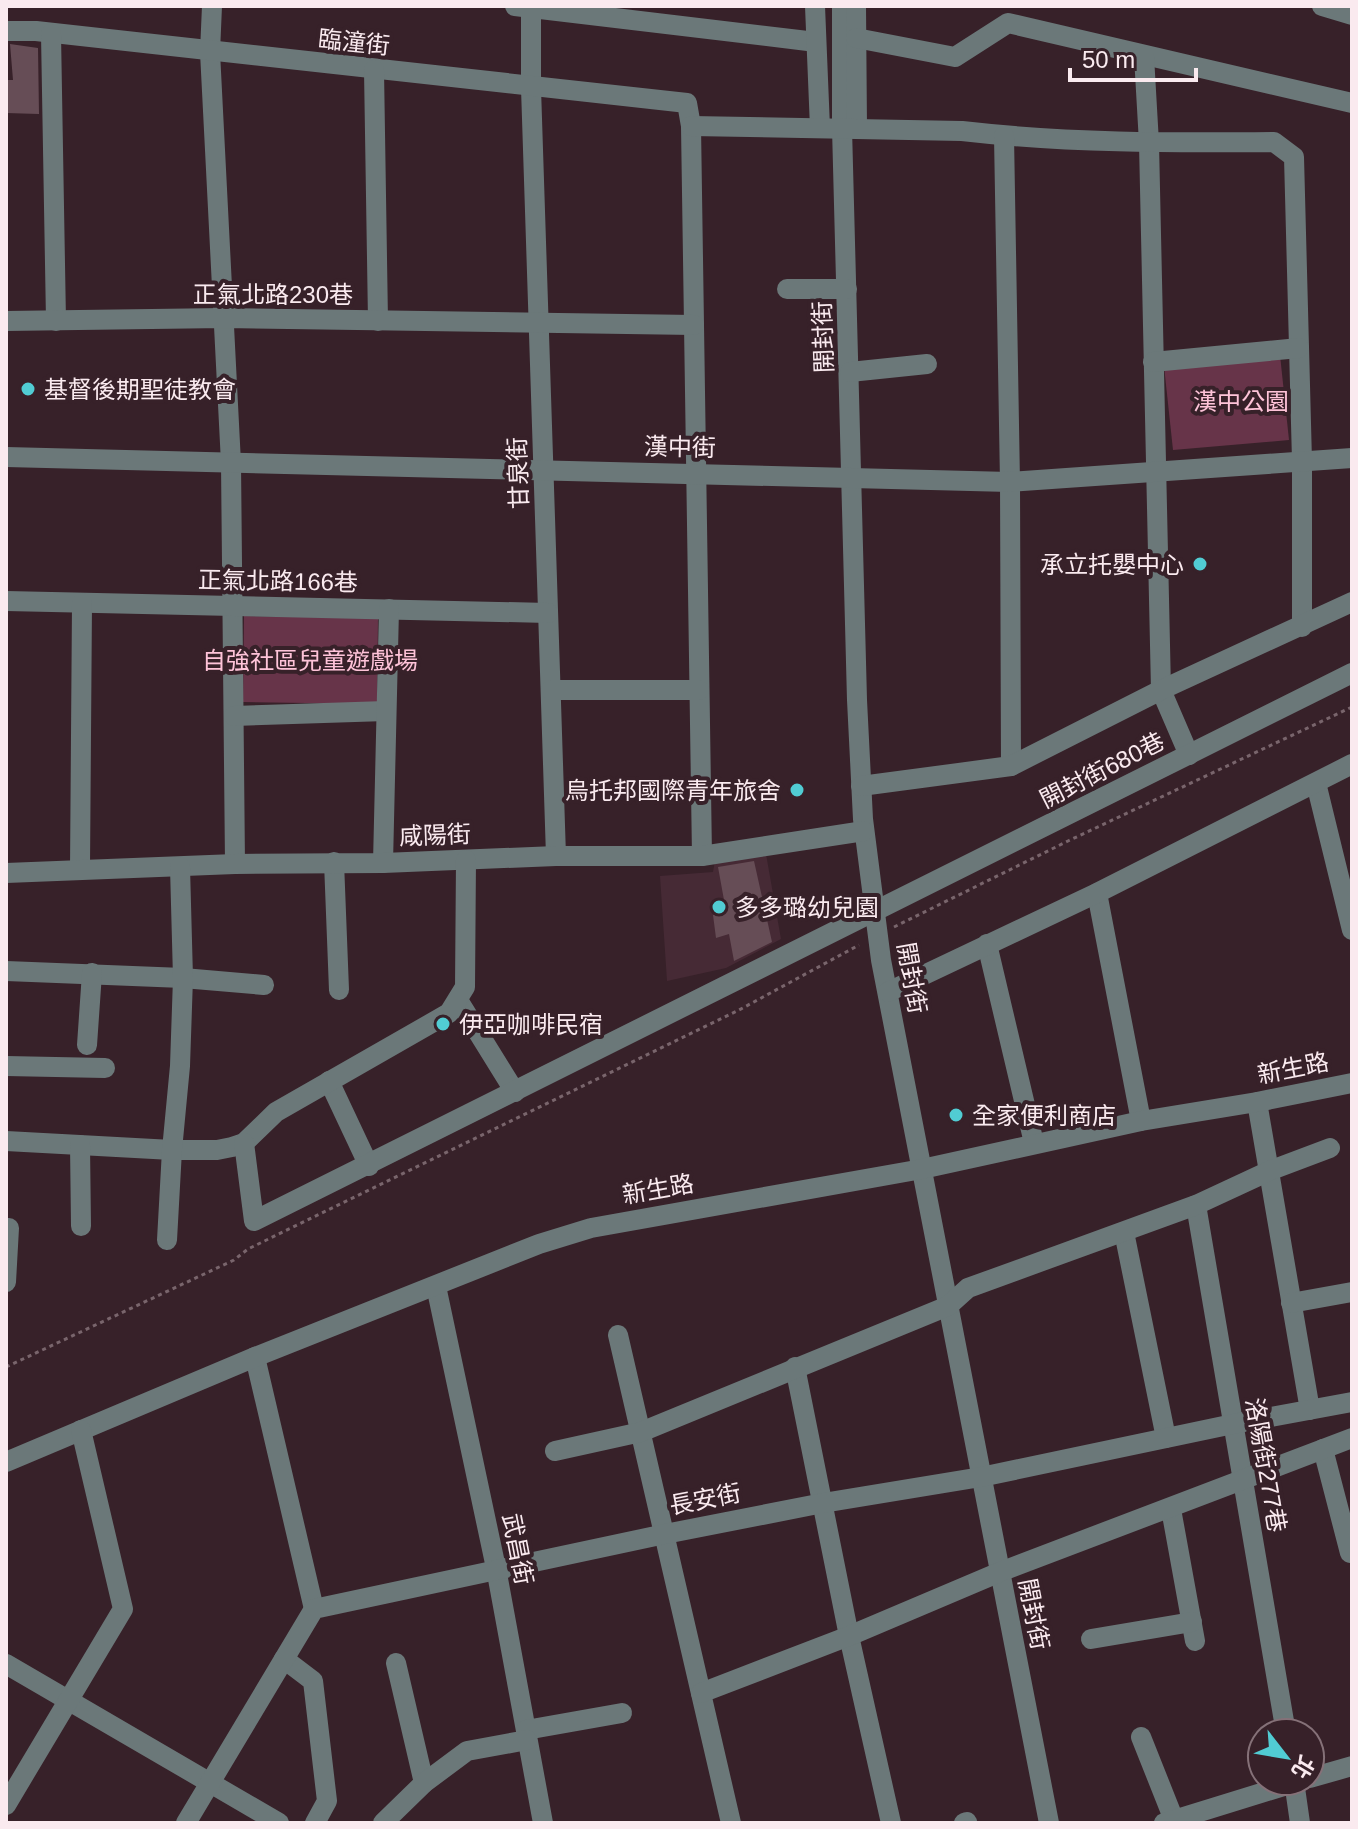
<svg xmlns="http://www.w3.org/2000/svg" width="1358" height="1829" font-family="Helvetica,'Noto Sans TC',sans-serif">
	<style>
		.built { fill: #462a35 }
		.green { fill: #673449 }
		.building { fill: #664d56 }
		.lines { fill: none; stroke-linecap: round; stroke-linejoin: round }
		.path { stroke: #79656c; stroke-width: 3; stroke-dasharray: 4 4; stroke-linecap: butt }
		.minor { stroke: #6b7879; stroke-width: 20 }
		.poi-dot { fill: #51ccd3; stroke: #372129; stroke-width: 3 }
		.labels { text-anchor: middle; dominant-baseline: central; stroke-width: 8; stroke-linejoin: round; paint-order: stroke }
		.street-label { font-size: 24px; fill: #faeaef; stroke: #372129 }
		.poi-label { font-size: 24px; fill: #faeaef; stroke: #372129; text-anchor: start }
		.park-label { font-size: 24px; fill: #fec3d8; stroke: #372129 }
	</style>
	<rect width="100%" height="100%" fill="#372129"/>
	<path class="built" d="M766,854L781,939L726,968L667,981L660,876L713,872L715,861Z"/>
	<g class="green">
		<path d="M1280,355L1289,440L1173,450L1164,366Z"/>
		<path d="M244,616L378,618L377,704L243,702Z"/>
	</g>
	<g class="building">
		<path d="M10,44L38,48L39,114L6,113V80H13Z"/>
		<path d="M754,861L772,942L734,961L729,934L716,938L713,915L726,911L718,867Z"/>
	</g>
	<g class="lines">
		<g class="path">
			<path d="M894,927L1068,841L1352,707"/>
			<path d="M6,1367L234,1260L248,1249L739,1010L859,945"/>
		</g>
		<g class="minor">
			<path d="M212,6L210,52L231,463L235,864"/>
			<path d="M515,6L816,42"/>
			<path d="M815,6L820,128"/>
			<path d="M842,6V128L857,700L863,819L881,960L1049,1823"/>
			<path d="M856,6L857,128"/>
			<path d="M1322,6L1352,15"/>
			<path d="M531,8V88L556,856"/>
			<path d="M6,31H36L687,103L691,126L702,856"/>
			<path d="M51,34L56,321"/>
			<path d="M856,38L955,57L1008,23L1352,103"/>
			<path d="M1144,56L1149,143L1161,690L1189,755"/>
			<path d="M374,70L378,321"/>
			<path d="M691,126L962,131C1066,143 1170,143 1274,142L1294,157L1302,461V627"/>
			<path d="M1004,136L1010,482L1011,766"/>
			<path d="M787,289H847"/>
			<path d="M6,321L224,318L694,325"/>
			<path d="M1153,362L1299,348"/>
			<path d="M850,372L927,364"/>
			<path d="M6,457L1010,482L1352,458"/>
			<path d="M6,601L548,613"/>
			<path d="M551,690H699"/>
			<path d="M234,716L386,711"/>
			<path d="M1316,783L1352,930"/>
			<path d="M861,786L1011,766L1161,690L1352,602"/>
			<path d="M334,862L339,990"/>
			<path d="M383,863L389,609"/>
			<path d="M80,868L82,603"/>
			<path d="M6,873L235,864L383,863L556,856H702L864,831"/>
			<path d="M1097,893L1141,1121"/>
			<path d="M987,944L1034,1143"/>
			<path d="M6,971L183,978L264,985"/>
			<path d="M888,992L1097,893L1352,764"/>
			<path d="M458,1000L515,1092"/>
			<path d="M87,1045L92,973"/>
			<path d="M6,1066L105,1068"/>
			<path d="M329,1081L369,1166"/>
			<path d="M1257,1102L1310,1410"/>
			<path d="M6,1141L172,1150H217L232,1147L244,1143L276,1112L449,1013L465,987L466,860"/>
			<path d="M244,1143L254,1221L1352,673"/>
			<path d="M80,1145L81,1226"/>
			<path d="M1196,1205L1286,1733"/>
			<path d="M6,1228H9L6,1282"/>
			<path d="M1124,1232L1166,1438"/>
			<path d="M167,1240L172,1150L180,1066L183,978L180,867"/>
			<path d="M436,1286L496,1568L543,1823"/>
			<path d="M1291,1303L1352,1292"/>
			<path d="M618,1335L731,1823"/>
			<path d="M255,1357L314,1609"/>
			<path d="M795,1367L849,1636L891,1823"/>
			<path d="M1323,1449L1350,1553"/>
			<path d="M555,1451L641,1432L948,1306L968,1288L1196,1205L1269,1171L1330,1148"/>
			<path d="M6,1462L255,1357L539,1244L591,1228L922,1169L1141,1121L1257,1102L1352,1083"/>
			<path d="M1171,1509L1195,1641"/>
			<path d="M1091,1639L1192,1622"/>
			<path d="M284,1659L313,1681L327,1801L315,1823"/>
			<path d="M396,1663L424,1783"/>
			<path d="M6,1664L279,1823"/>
			<path d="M701,1693L849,1636L1000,1572L1352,1438"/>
			<path d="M526,1730L622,1713"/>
			<path d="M1141,1737L1174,1820"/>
			<path d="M1310,1778L1352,1766"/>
			<path d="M1294,1781L1300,1823"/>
			<path d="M6,1805L123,1609L81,1430"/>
			<path d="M186,1823L314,1609L665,1534L823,1503L981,1477L1233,1424L1352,1402"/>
			<path d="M383,1823L424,1783L467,1751L527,1740"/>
			<path d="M964,1823L967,1822"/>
			<path d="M1164,1823L1300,1781"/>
		</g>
	</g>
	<g class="poi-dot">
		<circle cx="28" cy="389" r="8"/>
		<circle cx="1200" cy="564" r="8"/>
		<circle cx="797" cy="790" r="8"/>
		<circle cx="719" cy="907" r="8"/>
		<circle cx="443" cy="1024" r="8"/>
		<circle cx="956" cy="1115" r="8"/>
	</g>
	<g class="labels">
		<g class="street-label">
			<text transform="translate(354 42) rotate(6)">臨潼街</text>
			<text x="273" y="294">正氣北路230巷</text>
			<text transform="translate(823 337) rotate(-92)">開封街</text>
			<text transform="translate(680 447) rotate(1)">漢中街</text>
			<text transform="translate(518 473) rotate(-92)">甘泉街</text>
			<text transform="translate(278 581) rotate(1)">正氣北路166巷</text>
			<text transform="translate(1102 770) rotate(-27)">開封街680巷</text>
			<text transform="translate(435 835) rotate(-2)">咸陽街</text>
			<text transform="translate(912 978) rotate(80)">開封街</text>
			<text transform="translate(1293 1068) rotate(-11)">新生路</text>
			<text transform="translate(658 1189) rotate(-10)">新生路</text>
			<text transform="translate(1266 1465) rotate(80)">洛陽街277巷</text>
			<text transform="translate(705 1499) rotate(-11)">長安街</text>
			<text transform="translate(518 1549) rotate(79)">武昌街</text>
			<text transform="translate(1034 1614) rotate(79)">開封街</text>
		</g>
		<g class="poi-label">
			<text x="44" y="389">基督後期聖徒教會</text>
			<text x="1184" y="564" text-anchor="end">承立托嬰中心</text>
			<text x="781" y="790" text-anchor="end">烏托邦國際青年旅舍</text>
			<text x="735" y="907">多多璐幼兒園</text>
			<text x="459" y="1024">伊亞咖啡民宿</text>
			<text x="972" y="1115">全家便利商店</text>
		</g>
		<g class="park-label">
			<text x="1241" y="401">漢中公園</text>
			<text x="310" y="660">自強社區兒童遊戲場</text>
		</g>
	</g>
	<rect width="1358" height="1829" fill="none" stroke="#faeaef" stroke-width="16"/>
	<g transform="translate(1286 1757) rotate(121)"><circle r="38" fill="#372129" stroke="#857178" stroke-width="2"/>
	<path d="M0-6L14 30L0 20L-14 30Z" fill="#51ccd3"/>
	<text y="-12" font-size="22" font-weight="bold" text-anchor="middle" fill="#faeaef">北</text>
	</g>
	<path d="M1070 68v12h126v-12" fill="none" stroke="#faeaef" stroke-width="4"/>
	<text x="1082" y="68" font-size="24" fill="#faeaef" stroke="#372129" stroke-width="6" paint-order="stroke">50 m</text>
</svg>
